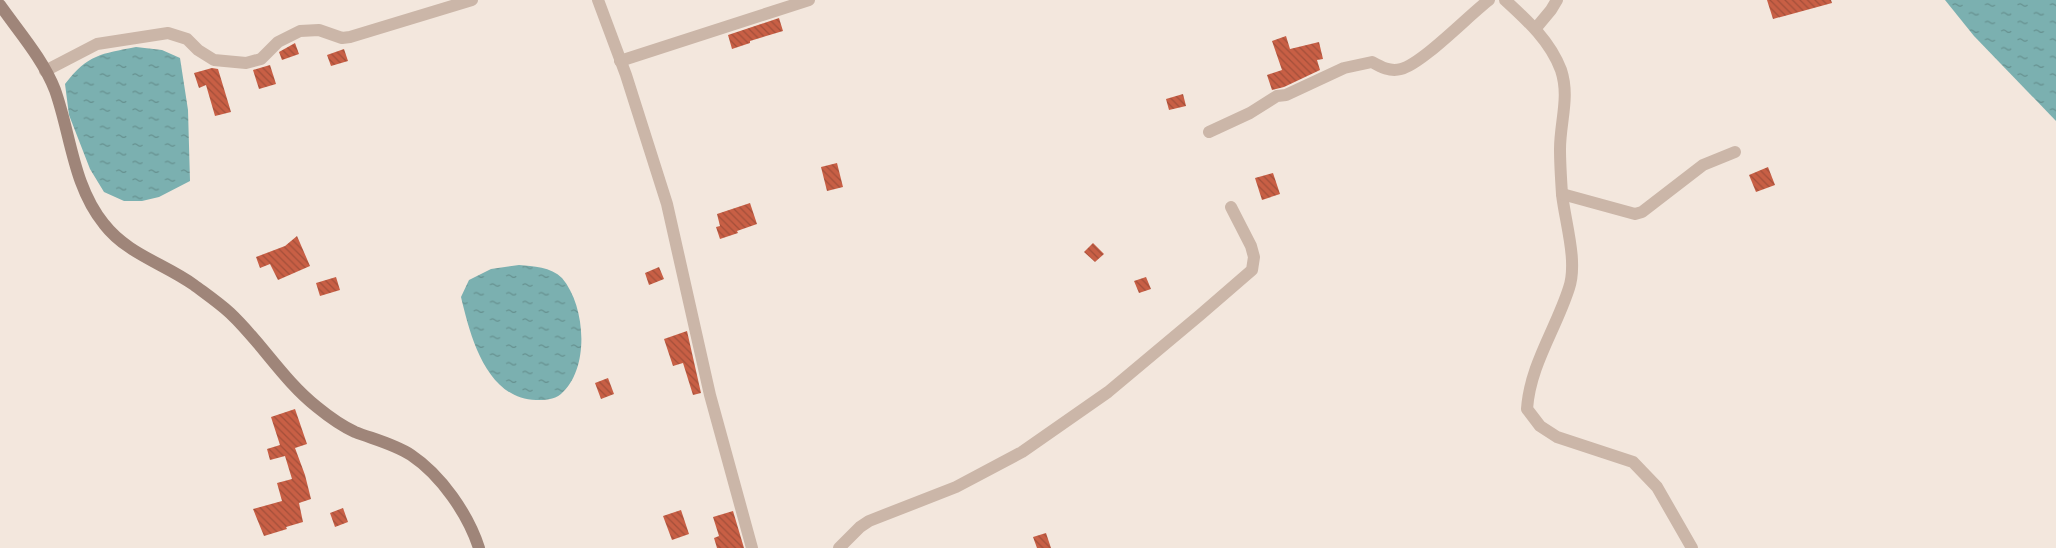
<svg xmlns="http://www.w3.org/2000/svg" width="2056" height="548" font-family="'Sofia Sans Condensed',sans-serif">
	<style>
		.water { fill: url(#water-ripples) }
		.building { fill: url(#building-back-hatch) }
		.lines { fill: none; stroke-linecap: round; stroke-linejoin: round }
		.street { stroke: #cbb6a8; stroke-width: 12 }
		.secondary { stroke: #9f8579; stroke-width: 12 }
	</style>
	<defs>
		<pattern id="water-ripples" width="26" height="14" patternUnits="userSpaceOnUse" patternTransform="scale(1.25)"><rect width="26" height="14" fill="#7bb0b0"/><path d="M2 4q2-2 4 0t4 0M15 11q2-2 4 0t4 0" fill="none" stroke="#66908f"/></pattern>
		<pattern id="building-back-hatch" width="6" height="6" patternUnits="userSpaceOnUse" patternTransform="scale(1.25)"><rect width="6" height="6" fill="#c85f45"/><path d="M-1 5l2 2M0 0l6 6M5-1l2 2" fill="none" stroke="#a34f3a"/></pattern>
	</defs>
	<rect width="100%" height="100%" fill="#f3e7dd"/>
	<g class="water">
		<path d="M1945,0H2056V121L1974,36Z"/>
		<path d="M136,47L162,50L180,58L188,110L190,181L159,197L142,201H124L104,192L90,169L69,115L65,84C88,54 101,54 136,47Z"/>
		<path d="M519,265C533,266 551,267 562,278C586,306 590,369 561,394C554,400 544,400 536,400C486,399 470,335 461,297L469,280L491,269Z"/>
	</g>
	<g class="building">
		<path d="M1767,0H1831L1832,3L1773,19Z"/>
		<path d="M779,18L783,31L750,41V43L732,49L728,35Z"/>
		<path d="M1286,36L1290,49L1319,42L1323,59L1317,60L1320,70L1284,87L1272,90L1267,75L1282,70L1272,41Z"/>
		<path d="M295,43L299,54L282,60L279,52Z"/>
		<path d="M344,49L348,61L331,66L327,55Z"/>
		<path d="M270,65L276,84L259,89L253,70Z"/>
		<path d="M212,68L218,69L231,112L215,116L206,85L199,88L194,73Z"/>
		<path d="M1183,94L1186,106L1169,110L1166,99Z"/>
		<path d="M837,163L843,187L827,191L821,167Z"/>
		<path d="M1768,167L1775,185L1756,192L1749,175Z"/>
		<path d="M1273,173L1280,194L1262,200L1255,178Z"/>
		<path d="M750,203L757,224L737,231L738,233L720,239L716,227L720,226L717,214Z"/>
		<path d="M297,236L310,266L278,280L270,264L260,268L256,257L285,246Z"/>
		<path d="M1093,243L1104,254L1095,262L1084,252Z"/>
		<path d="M659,267L664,279L649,285L645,273Z"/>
		<path d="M336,277L340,290L320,296L316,283Z"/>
		<path d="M1146,277L1151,289L1139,293L1134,281Z"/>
		<path d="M687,331L701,393L693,395L683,363L673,366L664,339Z"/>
		<path d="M608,378L614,394L601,399L595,383Z"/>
		<path d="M295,409L307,444L295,448L305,475L311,499L299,503L303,522L286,527L287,529L264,536L253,509L282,501L277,483L292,479L285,456L270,460L267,449L280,445L271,417Z"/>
		<path d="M343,508L348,522L335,527L330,513Z"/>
		<path d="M681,510L689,534L672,540L663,516Z"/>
		<path d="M733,511L744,548H717L714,538L719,536L713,517Z"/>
		<path d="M1046,533L1051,548H1037L1033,537Z"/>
	</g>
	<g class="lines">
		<g class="street">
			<path d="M598,0L626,75L667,204L710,395L752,548"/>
			<path d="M1505,0C1528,21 1550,41 1561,70C1570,97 1560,122 1560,149C1560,164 1561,179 1562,194C1565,222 1578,261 1569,288C1556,329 1530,365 1527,409L1540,426L1557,437L1633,462L1657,487L1692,548"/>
			<path d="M1536,28L1551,10L1557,0"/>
			<path d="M620,61L809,0"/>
			<path d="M45,71L97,44L168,33L187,39L198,50L214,60L246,63L261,59L278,42L300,31L319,30L342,38L350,37L472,0"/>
			<path d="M1209,132L1250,113L1277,96L1286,95L1344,68L1372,62C1381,67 1390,72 1401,69C1422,64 1469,15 1489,0"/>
			<path d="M1562,194L1635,214L1642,212L1703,165L1735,152"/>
			<path d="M839,548L860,527L869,521L956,487L1022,452L1108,392L1200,315L1252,270L1254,257L1251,246L1231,207"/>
		</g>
		<path class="secondary" d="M0,5C19,32 43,59 55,90C71,135 73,186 104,224C127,254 165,264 194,285C206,294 219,303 230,313C261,342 283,380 317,407C328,416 342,426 355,432C373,439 394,444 411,455C441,475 468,514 479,548"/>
	</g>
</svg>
